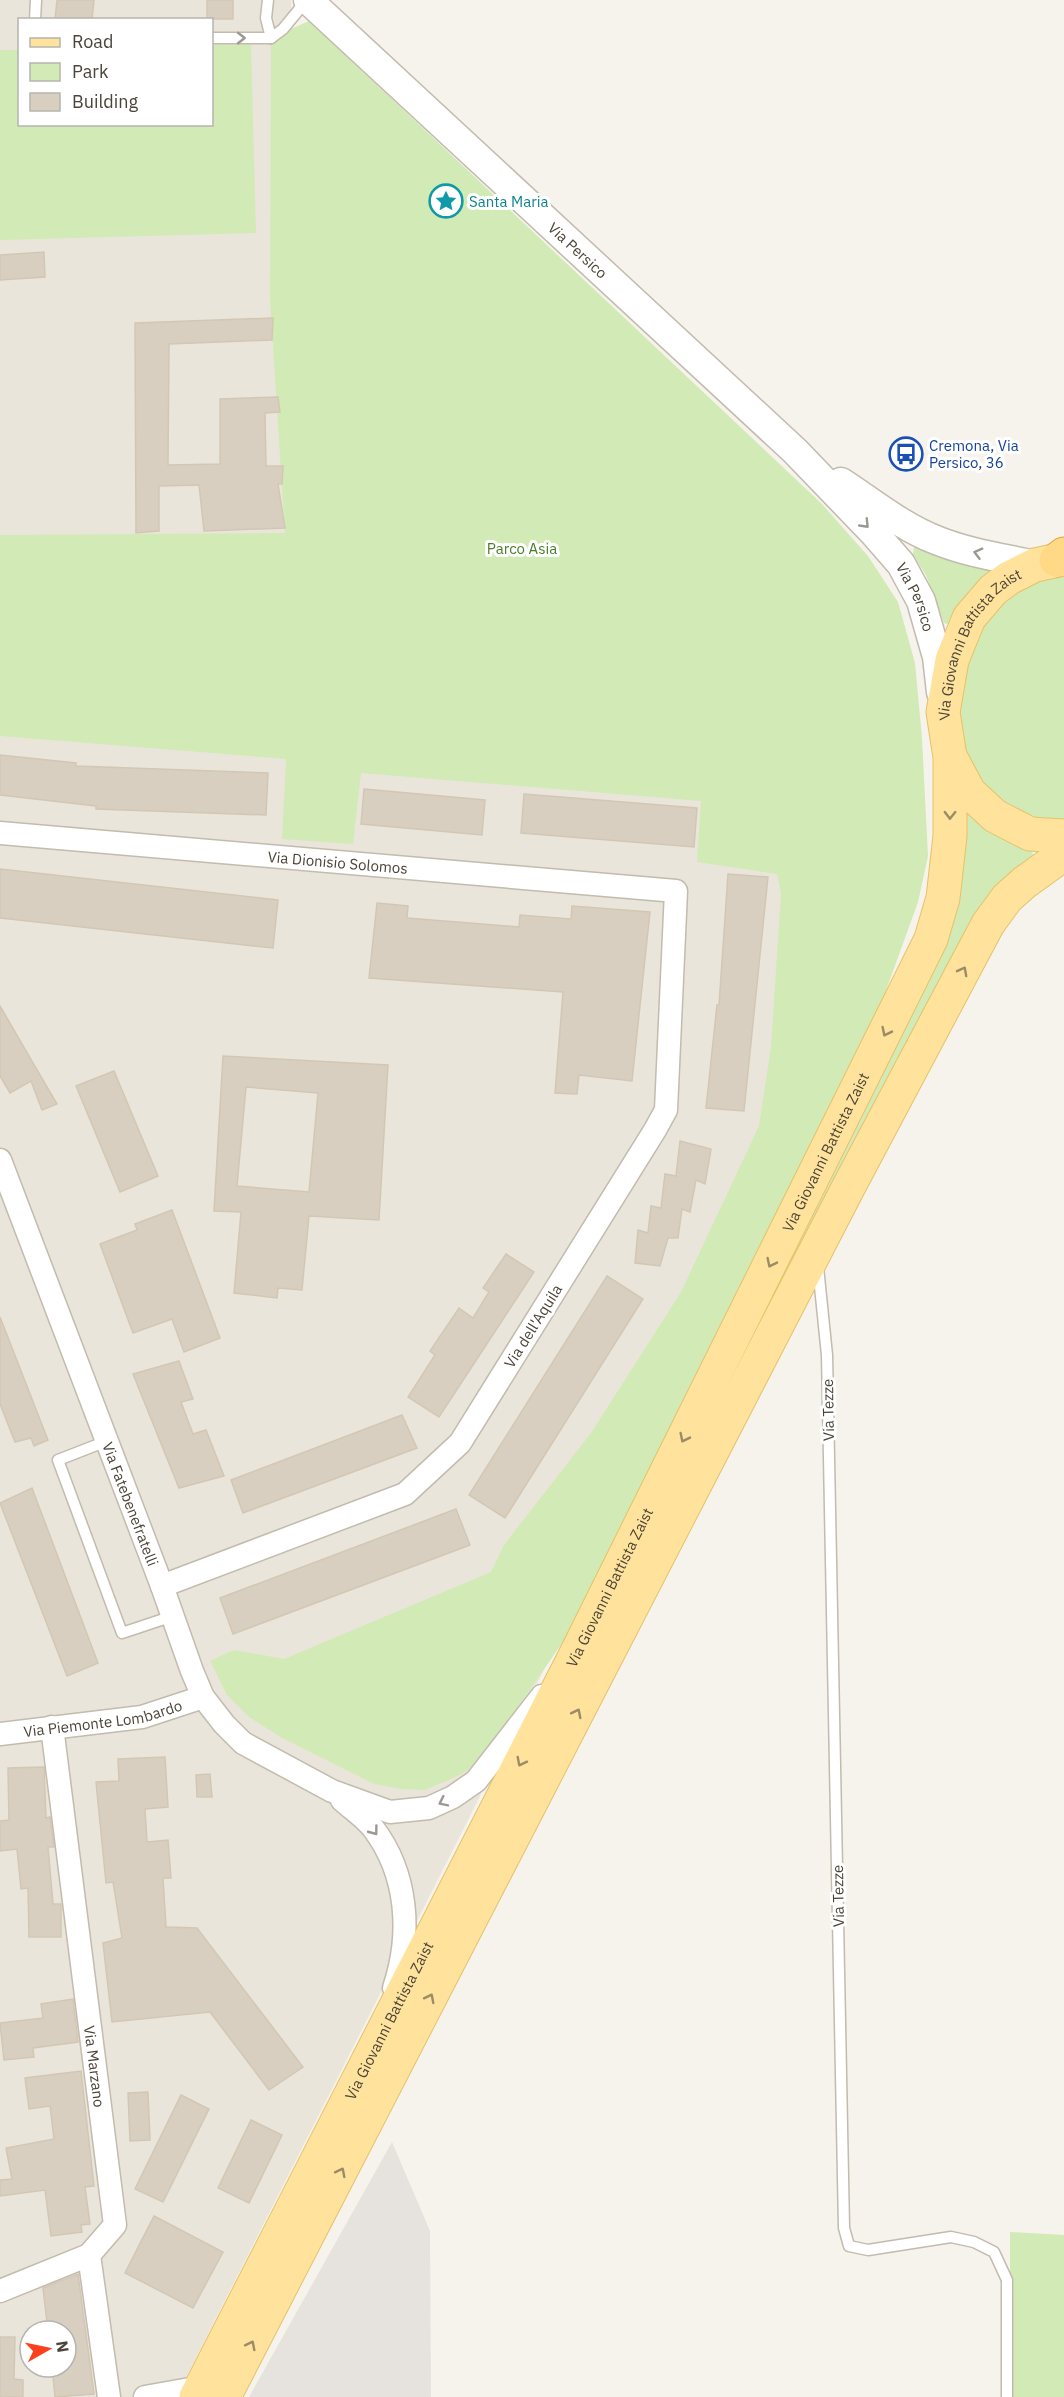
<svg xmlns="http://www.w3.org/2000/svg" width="1064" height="2397" font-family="'IBM Plex Sans',sans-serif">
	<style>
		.residential { fill: #eae5da; fill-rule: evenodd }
		.industrial { fill: #e6e2dd }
		.green { fill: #d2eab5 }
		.building { fill: #d8cfc1; stroke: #d3c7b4; stroke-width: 1.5; fill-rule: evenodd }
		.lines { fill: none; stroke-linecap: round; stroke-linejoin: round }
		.service-casing { stroke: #c2bbae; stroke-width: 13 }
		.pedestrian-casing { stroke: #c2bbae; stroke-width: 19 }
		.minor-casing { stroke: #c2bbae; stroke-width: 25 }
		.tertiary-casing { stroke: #c2bbae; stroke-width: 31 }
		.primary-casing { stroke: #e6c16a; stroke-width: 35 }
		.trunk-casing { stroke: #e0a43c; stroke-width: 35 }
		.service { stroke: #fff; stroke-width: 10 }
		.pedestrian { stroke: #fff; stroke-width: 16 }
		.minor { stroke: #fff; stroke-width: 22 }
		.tertiary { stroke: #fff; stroke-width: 28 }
		.primary { stroke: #ffe39c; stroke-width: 33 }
		.trunk { stroke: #ffd985; stroke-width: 33 }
		.oneway { stroke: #9c9892 }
		.oneway2 { stroke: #9c8c66 }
		.labels { text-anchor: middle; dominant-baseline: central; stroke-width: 6; stroke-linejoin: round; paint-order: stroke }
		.culture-label { font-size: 15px; fill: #0d838f; stroke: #fff; text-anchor: start }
		.street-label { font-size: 15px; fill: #4b4439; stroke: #fff }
		.transit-label { font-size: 15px; fill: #164399; stroke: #fff; text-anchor: start }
		.park-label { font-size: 15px; fill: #4a7f2a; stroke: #fff }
	</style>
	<rect width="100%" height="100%" fill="#f6f3ec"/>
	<path class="residential" d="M0,0H291L336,700L767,715L850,895L631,1498L176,2397H0ZM20,20H212V124H20ZM30,2331H66V2367H30Z"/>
	<path class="industrial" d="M392,2142L430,2231L431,2397H249Z"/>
	<g class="green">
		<path d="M309,21L821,503L868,556L898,602L915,663L922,738L928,856L918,902L867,1043L574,1626L484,1756L462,1774L425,1790L402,1789L374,1784L282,1738L249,1717L227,1695L210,1661L234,1650L284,1659L491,1572L504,1545L591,1433L681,1292L759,1126L771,1047L781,893L777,874L697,862L701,801L361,773L353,844L282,839L286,759L0,736V535L285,533L270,299L271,38Z"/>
		<path d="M251,44L256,233L0,240V50H19L20,124H212V45Z"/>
		<path d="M918,545L990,570L952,622L947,624L944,623L926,575L913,555L914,546Z"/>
		<path d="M1064,574V820L1035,817L1005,802L982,781L963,751L956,711L963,664L980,623L1003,597L1041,579Z"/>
		<path d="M963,810L1032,850L1033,856L1003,880L434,1984L946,941Z"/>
		<path d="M1010,2232L1064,2235V2397H1010Z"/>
	</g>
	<g class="building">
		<path d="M57,0H94L92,19L55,20Z"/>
		<rect x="207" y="0" width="26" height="19"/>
		<path d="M44,252L45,277L0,280V255Z"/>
		<path d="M273,318L272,340L169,344L168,465L220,464V399L278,397L280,412L265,413L266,466H283L282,484H278L285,528L204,531L199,485L159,486V531L136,533L135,323Z"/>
		<path d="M0,755L76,763V766L268,773L266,815L96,809V806L0,795Z"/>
		<path d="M364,789L485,800L482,835L361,824Z"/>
		<path d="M524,794L697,808L694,847L521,833Z"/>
		<path d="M0,869L278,900L273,948L0,918Z"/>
		<path d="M728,874L768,877L744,1111L706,1108L717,1005H719Z"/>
		<path d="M377,903L408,906L407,918L519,927L520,915L571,919L572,906L650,912L632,1081L579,1075L577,1094L555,1093L563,992L369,978Z"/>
		<path d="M0,1006L40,1075L57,1104L42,1110L31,1081L10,1093L0,1076Z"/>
		<path d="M223,1056L388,1065L379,1220L309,1216L302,1290L278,1288L277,1298L234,1293L241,1212L214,1211ZM246,1087L318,1093L309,1192L237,1186Z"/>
		<path d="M114,1071L158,1176L120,1192L76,1086Z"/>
		<path d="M680,1141L711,1149L705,1184L696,1180L690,1212L682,1209L678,1238H668L660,1266L635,1263L638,1230L648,1233L651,1206L661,1208L665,1174L676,1176Z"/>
		<path d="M172,1210L220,1338L184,1352L172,1319L133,1333L100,1244L137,1230L135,1224Z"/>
		<path d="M506,1254L534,1272L439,1417L408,1397L435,1355L430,1351L459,1308L473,1318L489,1292L483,1288Z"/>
		<path d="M607,1276L643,1299L505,1518L469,1495Z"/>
		<path d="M0,1317L48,1440L34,1446L31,1438L15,1442L0,1404Z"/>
		<path d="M179,1361L193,1399L181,1402L193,1434L206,1430L224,1476L179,1488L133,1374Z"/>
		<path d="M402,1415L417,1448L243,1513L231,1480Z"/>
		<path d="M32,1488L98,1663L67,1676L0,1503Z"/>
		<path d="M456,1509L470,1545L233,1634L220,1598Z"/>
		<path d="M165,1757L168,1807L145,1809L147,1842L168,1840L171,1878H163L166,1927L197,1928L303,2067L269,2090L210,2012L112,2022L103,1943L122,1938L113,1882L106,1883L96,1782L119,1781L118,1759Z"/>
		<path d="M44,1767L46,1818L50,1817L54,1847H48L53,1904H61V1937H29L28,1888L21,1889L17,1849L0,1851V1821L9,1820L8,1768Z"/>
		<path d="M210,1774L212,1797H197L196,1775Z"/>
		<path d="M73,1999L78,2042L33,2048L34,2057L4,2060L0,2023L43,2018L41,2004Z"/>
		<path d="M81,2071L94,2186L85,2187L90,2224L81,2225L82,2232L51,2236L45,2190L0,2196V2180L12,2179L6,2148L54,2139L50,2106L29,2109L25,2078Z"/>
		<path d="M148,2092L150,2140L130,2141L128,2093Z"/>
		<path d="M181,2095L209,2109L163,2202L135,2189Z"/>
		<path d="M251,2120L282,2135L249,2203L218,2188Z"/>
		<path d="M154,2216L223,2252L193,2308L125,2273Z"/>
		<path d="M78,2274L94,2394L55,2397L52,2367H66V2331H48L43,2288Z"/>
		<path d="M0,2337H15L14,2379L23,2380V2397H0Z"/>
	</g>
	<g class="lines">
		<g class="service-casing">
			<g id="service">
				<path d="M268,0L266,18L271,38"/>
				<path d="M35,20L36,0"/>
				<path d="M212,38H271"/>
				<path d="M271,38L283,29L306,1"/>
				<path d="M818,1267L827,1355L844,2228L849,2246L868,2250L951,2237L974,2242L994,2252L1007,2280V2397"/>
				<path d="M107,1441L58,1460L122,1633L173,1616"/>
			</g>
		</g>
		<g class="pedestrian-casing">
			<path id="pedestrian" d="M446,201L450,197"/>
		</g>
		<g class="minor-casing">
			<g id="minor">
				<path id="s1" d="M0,833L676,891L666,1110L655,1130L460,1443L405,1494L162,1586"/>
				<path id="s2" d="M0,1160L162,1586L192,1671L203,1697L224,1724L243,1743L332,1791L390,1812L429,1808L453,1797L476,1781L542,1696"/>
				<path id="s3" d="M52,1727L115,2225L89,2255L109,2397"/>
				<path id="s4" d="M0,1734L142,1717L203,1697"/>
				<path d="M342,1800C352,1809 365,1818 373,1828C408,1874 412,1934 394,1988"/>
				<path d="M0,2291L89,2255"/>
				<path d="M145,2397L201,2387"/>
			</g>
		</g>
		<g class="tertiary-casing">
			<g id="tertiary">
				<path id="s5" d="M308,0L795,451L874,533L901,564L921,601L937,657L941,692"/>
				<path d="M841,482C872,502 902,527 936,540C968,553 1003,558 1035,565"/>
			</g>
		</g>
		<g class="primary-casing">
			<g id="primary">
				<path d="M951,758L969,792L995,816L1030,834L1064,836"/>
				<path id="s6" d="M196,2397L578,1650L931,939L943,898L950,836V757L943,712L952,660L969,618L993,590L1009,578L1035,565L1064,559"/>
				<path d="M224,2397L848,1188L988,924L1007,898L1025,882L1064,854"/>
			</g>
		</g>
		<g class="trunk-casing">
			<path id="trunk" d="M1056,560L1064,554"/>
		</g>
		<use href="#service" class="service"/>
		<use href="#pedestrian" class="pedestrian"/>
		<use href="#minor" class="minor"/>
		<use href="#tertiary" class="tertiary"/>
		<use href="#primary" class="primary"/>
		<use href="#trunk" class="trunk"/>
	</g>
	<defs><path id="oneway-chevron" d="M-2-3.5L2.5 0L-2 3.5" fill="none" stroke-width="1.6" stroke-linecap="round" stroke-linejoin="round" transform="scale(1.5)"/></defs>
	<g class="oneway">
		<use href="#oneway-chevron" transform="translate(241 38)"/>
		<use href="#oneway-chevron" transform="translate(865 524) rotate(46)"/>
		<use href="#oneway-chevron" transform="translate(978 553) rotate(-165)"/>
		<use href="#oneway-chevron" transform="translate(443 1802) rotate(154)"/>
		<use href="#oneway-chevron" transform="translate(374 1831) rotate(53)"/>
	</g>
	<g class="oneway2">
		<use href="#oneway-chevron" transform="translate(950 815) rotate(91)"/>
		<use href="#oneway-chevron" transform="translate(963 971) rotate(-62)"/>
		<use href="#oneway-chevron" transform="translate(886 1032) rotate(116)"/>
		<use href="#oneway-chevron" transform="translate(771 1263) rotate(116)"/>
		<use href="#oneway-chevron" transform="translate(684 1438) rotate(116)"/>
		<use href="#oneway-chevron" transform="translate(577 1713) rotate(-63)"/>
		<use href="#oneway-chevron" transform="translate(521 1762) rotate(117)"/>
		<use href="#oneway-chevron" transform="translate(430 1998) rotate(-63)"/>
		<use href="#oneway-chevron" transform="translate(341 2172) rotate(-63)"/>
		<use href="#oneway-chevron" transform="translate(251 2345) rotate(-63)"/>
	</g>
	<defs>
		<g id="sight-ring" transform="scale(1.725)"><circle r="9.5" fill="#fff" stroke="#0f9aa8" stroke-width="1.5"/><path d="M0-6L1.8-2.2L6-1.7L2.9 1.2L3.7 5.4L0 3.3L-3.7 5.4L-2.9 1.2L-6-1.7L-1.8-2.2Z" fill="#0f9aa8"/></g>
		<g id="bus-ring" transform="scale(1.725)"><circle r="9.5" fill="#fff" stroke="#1a4fb4" stroke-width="1.5"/><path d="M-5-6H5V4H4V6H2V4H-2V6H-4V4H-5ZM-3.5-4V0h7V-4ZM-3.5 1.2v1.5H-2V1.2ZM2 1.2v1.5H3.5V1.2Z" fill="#1a4fb4"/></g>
	</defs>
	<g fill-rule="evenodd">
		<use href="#sight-ring" x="446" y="201"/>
		<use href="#bus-ring" x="906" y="454"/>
	</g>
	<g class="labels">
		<g class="culture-label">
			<text x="469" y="201">Santa Maria</text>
		</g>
		<g class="street-label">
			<text stroke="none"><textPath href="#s5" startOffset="368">Via Persico</textPath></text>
			<text stroke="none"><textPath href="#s5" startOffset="855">Via Persico</textPath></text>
			<text stroke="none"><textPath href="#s6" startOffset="1942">Via Giovanni Battista Zaist</textPath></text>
			<text stroke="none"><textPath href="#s1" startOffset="339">Via Dionisio Solomos</textPath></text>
			<text stroke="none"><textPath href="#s6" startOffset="1395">Via Giovanni Battista Zaist</textPath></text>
			<text transform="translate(533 1326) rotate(-58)">Via dell'Aquila</text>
			<text transform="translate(828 1410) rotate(-91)">Via Tezze</text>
			<text stroke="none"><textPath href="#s2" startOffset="368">Via Fatebenefratelli</textPath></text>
			<text stroke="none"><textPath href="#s6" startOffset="909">Via Giovanni Battista Zaist</textPath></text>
			<text stroke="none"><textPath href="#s4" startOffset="104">Via Piemonte Lombardo</textPath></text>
			<text transform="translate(838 1896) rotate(-91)">Via Tezze</text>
			<text stroke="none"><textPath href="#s6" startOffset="423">Via Giovanni Battista Zaist</textPath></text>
			<text stroke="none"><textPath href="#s3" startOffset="342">Via Marzano</textPath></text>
		</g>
		<g class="transit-label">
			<text x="929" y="445">Cremona, Via<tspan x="929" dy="17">Persico, 36</tspan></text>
		</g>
		<g class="park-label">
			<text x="522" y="548">Parco Asia</text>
		</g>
	</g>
	<rect x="18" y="18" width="195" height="108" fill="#ffffff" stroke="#b7b4b0" stroke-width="1.5"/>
	<rect x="30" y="38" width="30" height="9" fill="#ffe39c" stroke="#b7b4b0" stroke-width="1.5"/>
	<text x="72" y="48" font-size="18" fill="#4b4439">Road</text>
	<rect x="30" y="63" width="30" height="18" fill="#d2eab5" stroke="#b7b4b0" stroke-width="1.5"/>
	<text x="72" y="78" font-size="18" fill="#4b4439">Park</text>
	<rect x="30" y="93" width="30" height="18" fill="#d8cfc1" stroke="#b7b4b0" stroke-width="1.5"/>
	<text x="72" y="108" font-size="18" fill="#4b4439">Building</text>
	<g transform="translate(48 2349) rotate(81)"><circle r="28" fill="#ffffff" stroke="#b7b4b0" stroke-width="1.5"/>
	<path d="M0-4.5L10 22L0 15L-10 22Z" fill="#fc3f1d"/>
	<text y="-9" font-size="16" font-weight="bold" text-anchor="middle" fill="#4b4439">N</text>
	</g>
</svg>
